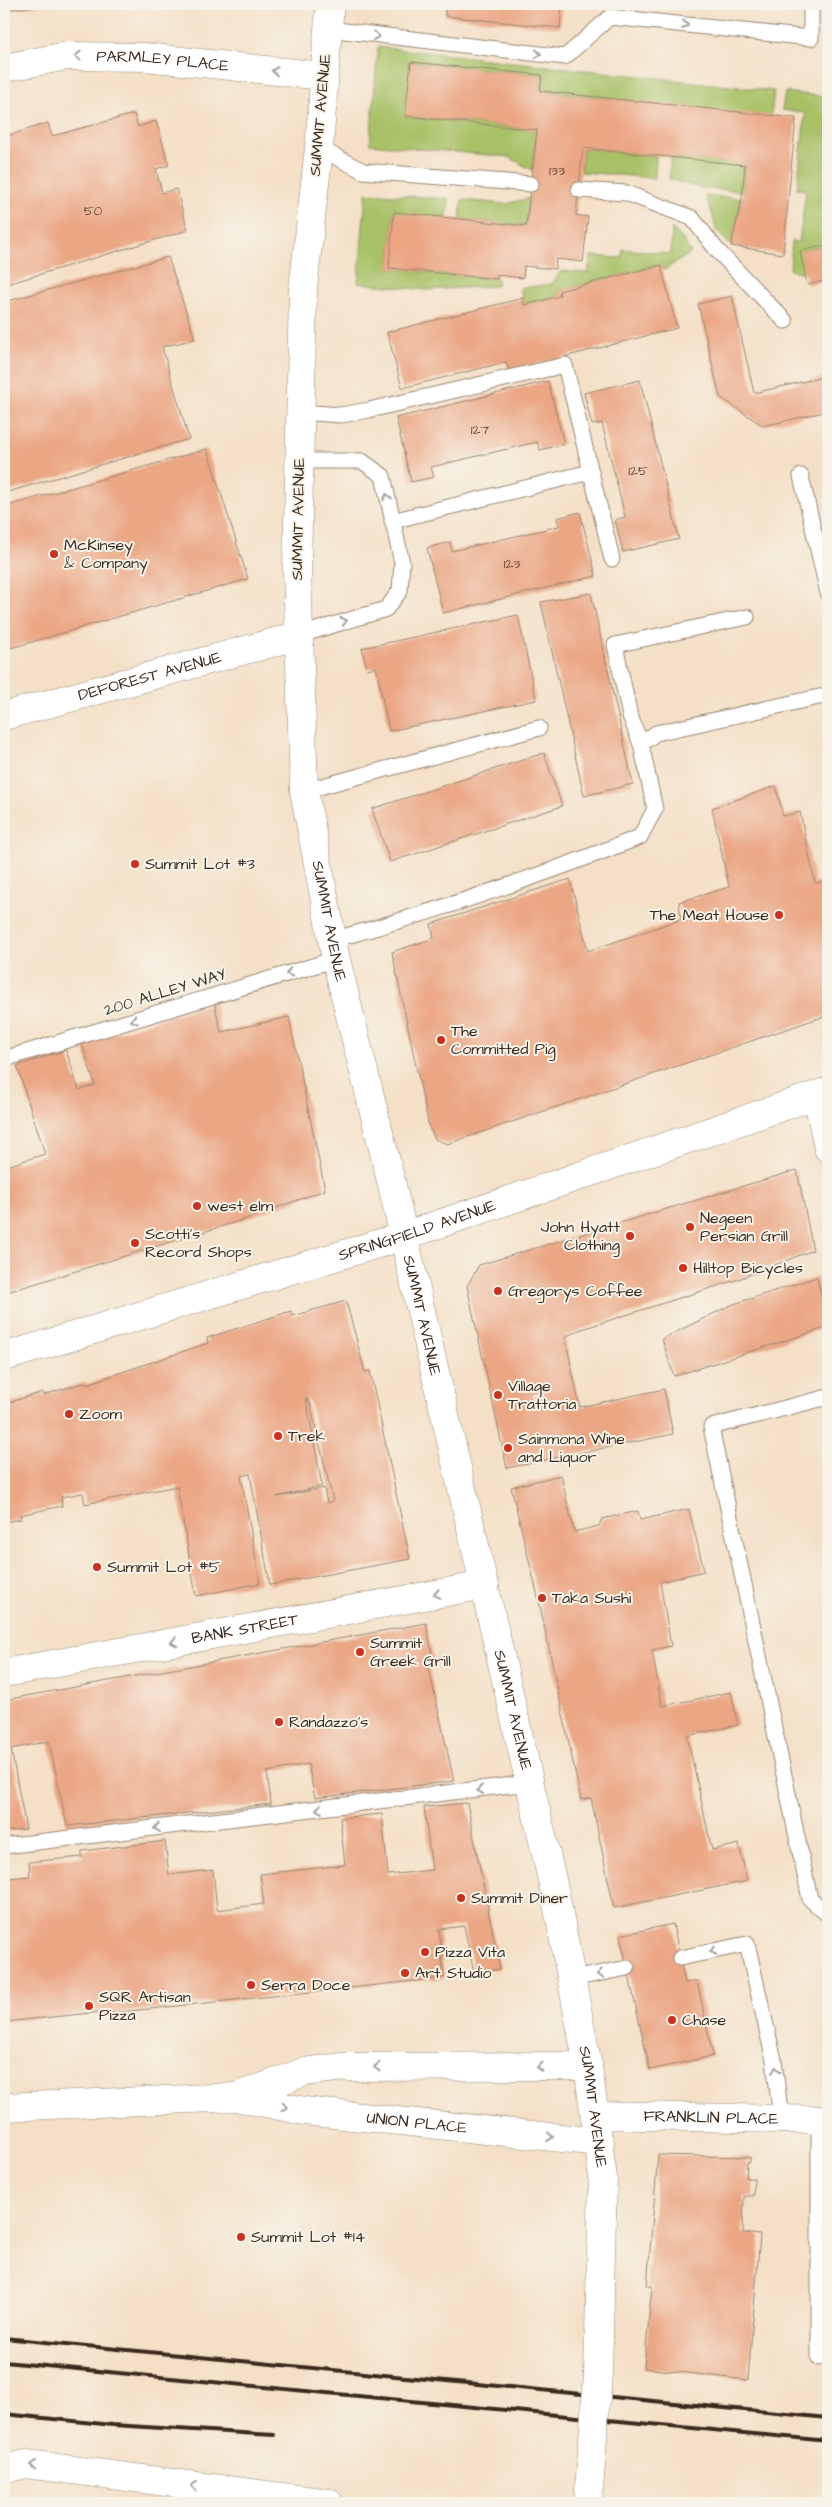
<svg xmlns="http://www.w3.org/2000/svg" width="832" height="2507" font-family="'Architects Daughter',sans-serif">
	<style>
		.green { fill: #a8c166; stroke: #727642 }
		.building { fill: #eba684; fill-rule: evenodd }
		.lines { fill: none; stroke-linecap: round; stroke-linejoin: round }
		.lane-casing { stroke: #988572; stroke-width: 17 }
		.street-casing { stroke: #988572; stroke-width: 29 }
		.secondary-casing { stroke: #988572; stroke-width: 29 }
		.lane { stroke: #fff; stroke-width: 15 }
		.street { stroke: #fff; stroke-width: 28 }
		.secondary { stroke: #fff; stroke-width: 28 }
		.rail { stroke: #3b2a1e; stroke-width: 4 }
		.secondary-bridge-casing { stroke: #988572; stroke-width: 29; stroke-linecap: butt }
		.secondary-bridge { stroke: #fff; stroke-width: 28 }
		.oneway { stroke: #a79f9a }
		.poi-dot { fill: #c8321e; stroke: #f7f3e8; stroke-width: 2 }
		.labels { text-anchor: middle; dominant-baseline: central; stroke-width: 4; stroke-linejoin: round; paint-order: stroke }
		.number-label { font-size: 14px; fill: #674938 }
		.street-label { font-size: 16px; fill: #3b2a1e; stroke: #f7f3e8 }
		.poi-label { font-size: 16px; fill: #3b2a1e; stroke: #f7f3e8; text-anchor: start }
	</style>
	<rect width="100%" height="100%" fill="#f7f3e8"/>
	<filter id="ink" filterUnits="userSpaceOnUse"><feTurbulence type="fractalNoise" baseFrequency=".02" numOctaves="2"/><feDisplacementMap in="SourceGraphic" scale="10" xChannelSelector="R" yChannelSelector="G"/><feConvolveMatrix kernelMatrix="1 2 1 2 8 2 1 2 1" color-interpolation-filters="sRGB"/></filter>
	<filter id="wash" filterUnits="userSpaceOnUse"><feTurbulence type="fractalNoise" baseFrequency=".0096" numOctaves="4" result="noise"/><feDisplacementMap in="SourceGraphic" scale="20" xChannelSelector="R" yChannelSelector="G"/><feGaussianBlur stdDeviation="1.12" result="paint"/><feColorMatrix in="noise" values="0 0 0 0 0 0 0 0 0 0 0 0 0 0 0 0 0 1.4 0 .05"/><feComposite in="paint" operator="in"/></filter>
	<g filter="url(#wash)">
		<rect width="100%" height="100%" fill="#f4e0c7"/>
		<g class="green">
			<path d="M378,47L774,91L771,116L540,91L541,75L412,62L406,116L537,130L532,170L509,157L370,144Z"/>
			<path d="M785,92L828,97V245L801,251L805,273L790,270L792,241L799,242L806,190L797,189L805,113L782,110Z"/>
			<path d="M583,148L656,156L655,178L581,172Z"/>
			<path d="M671,157L745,165L743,191L700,188L669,179Z"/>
			<path d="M366,193L449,199L447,218L394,213L389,268L497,279V286L427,290L358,283Z"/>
			<path d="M705,196L742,198L731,246L716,230L712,213Z"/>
			<path d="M529,198L526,226L460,219L462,200L506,204Z"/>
			<path d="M672,228L682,238L691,253L664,270L661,265L559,291L560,296L524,305L520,288L552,284L561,271L588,273L591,256L622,258L623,249L671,254Z"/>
		</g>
		<g id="blocks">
			<g class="building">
				<path d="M4,4H45V5L4,10Z"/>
				<path d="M446,4H562L560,28L445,16Z"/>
				<path d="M411,62L542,75L540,91L796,118L783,254L731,246L742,198L745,165L583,148L576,215L588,217L583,262L556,259L555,269L524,266L523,278L497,275V279L389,268L394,212L526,226L537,130L405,116Z"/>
				<path d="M134,114L138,127L156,121L169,165L156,169L162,193L176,189L188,230L4,285V137L48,123L52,136Z"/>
				<path d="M828,245V280L807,285L800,251Z"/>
				<path d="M168,257L195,339L162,347L189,439L4,493V302Z"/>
				<path d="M661,265L677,328L509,371L506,362L402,388L387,332L523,298L524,305L560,296L559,291Z"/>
				<path d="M732,296L754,393L828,376V411L763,426L720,397L698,304Z"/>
				<path d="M640,380L679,539L623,552L615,520L625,517L602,423L592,425L584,393Z"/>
				<path d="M548,381L564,444L540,450L537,442L431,467L434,477L411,482L396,418Z"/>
				<path d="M207,449L248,579L4,650V507Z"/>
				<path d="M580,512L596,576L443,613L427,548L450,542L452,551L559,526L557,518Z"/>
				<path d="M591,593L633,784L584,796L541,602Z"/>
				<path d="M518,615L536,700L389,731L376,667L367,669L362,648Z"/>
				<path d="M544,753L562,806L390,862L372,809Z"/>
				<path d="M776,786L783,816L800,812L815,883L828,880V1015L447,1144L435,1139L429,1127L392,952L434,938L431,924L570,879L588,951L681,919L679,902L729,887L712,808Z"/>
				<path d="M214,1002L221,1032L289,1017L325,1190L246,1219L4,1293V1167L45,1154L17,1066L66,1050L79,1090L95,1085L82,1044Z"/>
				<path d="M797,1170L813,1250L736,1280L579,1330L565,1337L580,1407L664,1389L673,1434L507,1468L467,1286L479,1265Z"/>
				<path d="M817,1277L828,1327L674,1376L662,1339L731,1305Z"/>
				<path d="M346,1301L365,1372L370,1371L410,1559L270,1585L250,1474L241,1476L260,1583L196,1596L177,1486L85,1504L83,1493L61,1497L62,1506L20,1515L21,1519L4,1522V1404L43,1392V1395L86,1382L87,1384L208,1343L207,1338L291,1311L292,1316ZM306,1398L310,1403L333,1501L327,1503L324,1488L277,1497L322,1486Z"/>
				<path d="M561,1475L574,1532L599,1526L602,1519L638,1511L640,1520L689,1509L704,1571L660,1582L671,1646L652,1650L662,1706L731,1692L738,1725L687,1736L712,1850L739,1844L747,1881L614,1908L591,1798L581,1800L539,1601L511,1487Z"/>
				<path d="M426,1623L434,1662L428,1664L454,1781L315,1798L308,1764L267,1772L271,1804L67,1826L49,1741L11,1749L26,1829L4,1832V1700Z"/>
				<path d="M467,1803L500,1969L474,1972L464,1926L439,1929L444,1978L101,2014V2012L4,2022V1858L9,1878L30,1876L29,1862L82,1857V1851L165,1841L169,1875L213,1870L217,1910L264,1904L260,1874L345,1865L340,1818L382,1814L388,1875L432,1870L424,1807Z"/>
				<path d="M673,1924L685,1983L697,1981L713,2056L650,2070L620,1935Z"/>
				<path d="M658,2155L750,2157V2162H747L746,2178H754L753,2196H744L743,2233L760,2235L748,2380L644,2368L652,2286H647Z"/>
				<path d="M4,2426L8,2427L6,2449L4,2448Z"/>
			</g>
		</g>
	</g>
	<g filter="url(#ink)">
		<use href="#blocks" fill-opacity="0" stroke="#988572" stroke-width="1"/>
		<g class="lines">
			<g class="lane-casing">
				<g id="lane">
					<path d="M328,29L565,57L610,17L811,38V4"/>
					<path d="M319,148L363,171L531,184"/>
					<path d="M579,190L626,193L692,218L716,249L785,321"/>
					<path d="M300,412L341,415L369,410L565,365L612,559"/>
					<path d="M801,476L828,593"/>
					<path d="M392,521L590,472"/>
					<path d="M297,636L386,609L400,591L402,563L383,476L362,461H298"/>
					<path d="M641,744L630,716L615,645L747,617"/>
					<path d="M304,791L539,728"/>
					<path d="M332,940C436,912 540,876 640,837L655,809L641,744L656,733L828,695"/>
					<path d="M4,1059L336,959"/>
					<path d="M828,1397L711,1427L810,1899L828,1915"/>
					<path d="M4,1846L528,1783"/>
					<path d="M680,1958L747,1944L774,2060L781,2119"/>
					<path d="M572,1979L627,1968"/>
					<path d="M819,2358V2120"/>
				</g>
			</g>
			<g class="street-casing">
				<g id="street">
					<path id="s1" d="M4,68L67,56L145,57L323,76"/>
					<path id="s2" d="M4,716L297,636"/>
					<path d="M817,1095L828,1148"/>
					<path id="s3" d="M4,1673L485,1585"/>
					<path d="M236,2097L304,2072L343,2067L588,2066"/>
					<path id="s4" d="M4,2107L236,2097L304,2111L600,2142"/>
					<path id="s5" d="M595,2115L828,2120"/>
					<path d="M4,2469L26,2464L329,2503"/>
				</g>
			</g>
			<g class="secondary-casing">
				<g id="secondary">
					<path id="s6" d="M330,4L319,148L303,289L297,569L304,791L336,959L392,1185L555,1893L588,2066L603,2178L598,2374"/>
					<path id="s7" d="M4,1357L404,1236L828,1091"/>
				</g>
			</g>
			<use href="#lane" class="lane"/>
			<use href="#street" class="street"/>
			<use href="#secondary" class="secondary"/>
			<g class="rail">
				<path d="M4,2338L828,2418"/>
				<path d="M4,2362L828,2441"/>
				<path d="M4,2414L113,2425L274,2435"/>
			</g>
			<g class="secondary-bridge-casing">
				<path id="secondary-bridge" d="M588,2503L598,2374"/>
			</g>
			<use href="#secondary-bridge" class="secondary-bridge"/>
		</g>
		<defs><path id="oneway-chevron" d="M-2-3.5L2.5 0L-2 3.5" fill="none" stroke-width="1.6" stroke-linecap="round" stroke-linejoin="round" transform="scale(1.25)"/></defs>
		<g class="oneway">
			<use href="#oneway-chevron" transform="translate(685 25) rotate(6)"/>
			<use href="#oneway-chevron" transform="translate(376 36) rotate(7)"/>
			<use href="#oneway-chevron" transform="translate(538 54) rotate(6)"/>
			<use href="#oneway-chevron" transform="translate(78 56) rotate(-179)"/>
			<use href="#oneway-chevron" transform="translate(275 71) rotate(-174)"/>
			<use href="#oneway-chevron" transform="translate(387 497) rotate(-102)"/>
			<use href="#oneway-chevron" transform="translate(344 621) rotate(-17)"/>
			<use href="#oneway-chevron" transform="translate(289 973) rotate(163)"/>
			<use href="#oneway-chevron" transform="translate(134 1020) rotate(163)"/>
			<use href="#oneway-chevron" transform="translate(437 1594) rotate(170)"/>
			<use href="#oneway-chevron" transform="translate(174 1642) rotate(170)"/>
			<use href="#oneway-chevron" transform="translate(480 1790) rotate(172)"/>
			<use href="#oneway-chevron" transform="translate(319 1809) rotate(173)"/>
			<use href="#oneway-chevron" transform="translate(157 1828) rotate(173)"/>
			<use href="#oneway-chevron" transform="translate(713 1951) rotate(168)"/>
			<use href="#oneway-chevron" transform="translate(600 1974) rotate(169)"/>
			<use href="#oneway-chevron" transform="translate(377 2067) rotate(180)"/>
			<use href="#oneway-chevron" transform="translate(540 2067) rotate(180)"/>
			<use href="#oneway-chevron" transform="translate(776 2070) rotate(-97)"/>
			<use href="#oneway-chevron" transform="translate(284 2107) rotate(12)"/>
			<use href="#oneway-chevron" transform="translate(550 2137) rotate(6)"/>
			<use href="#oneway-chevron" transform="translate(33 2465) rotate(-175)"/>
			<use href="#oneway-chevron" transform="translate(194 2486) rotate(-173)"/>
		</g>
	</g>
	<g class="poi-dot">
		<circle cx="54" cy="554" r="5"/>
		<circle cx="135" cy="864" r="5"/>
		<circle cx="779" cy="915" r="5"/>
		<circle cx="441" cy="1040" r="5"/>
		<circle cx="197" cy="1206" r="5"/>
		<circle cx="690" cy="1227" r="5"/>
		<circle cx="630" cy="1236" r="5"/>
		<circle cx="135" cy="1243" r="5"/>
		<circle cx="683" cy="1268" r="5"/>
		<circle cx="498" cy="1291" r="5"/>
		<circle cx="498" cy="1395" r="5"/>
		<circle cx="69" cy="1414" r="5"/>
		<circle cx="278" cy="1436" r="5"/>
		<circle cx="508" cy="1448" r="5"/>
		<circle cx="97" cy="1567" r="5"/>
		<circle cx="542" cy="1598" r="5"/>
		<circle cx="360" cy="1652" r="5"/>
		<circle cx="279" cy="1722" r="5"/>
		<circle cx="461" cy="1898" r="5"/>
		<circle cx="425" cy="1952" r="5"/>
		<circle cx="405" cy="1973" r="5"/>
		<circle cx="251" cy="1985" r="5"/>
		<circle cx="89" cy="2006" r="5"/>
		<circle cx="672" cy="2020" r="5"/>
		<circle cx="241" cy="2237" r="5"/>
	</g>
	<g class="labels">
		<g class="number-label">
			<text x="557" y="171">133</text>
			<text x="93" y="211">50</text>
			<text x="480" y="430">127</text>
			<text x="638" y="471">125</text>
			<text x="512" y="564">123</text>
		</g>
		<g class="street-label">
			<text stroke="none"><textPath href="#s1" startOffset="160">PARMLEY PLACE</textPath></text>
			<text transform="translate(320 115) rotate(-85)">SUMMIT AVENUE</text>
			<text transform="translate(298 519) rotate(-89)">SUMMIT AVENUE</text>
			<text stroke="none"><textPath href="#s2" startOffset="151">DEFOREST AVENUE</textPath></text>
			<text stroke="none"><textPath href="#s6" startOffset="921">SUMMIT AVENUE</textPath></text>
			<text transform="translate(165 992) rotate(-17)">200 ALLEY WAY</text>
			<text stroke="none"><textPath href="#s7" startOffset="432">SPRINGFIELD AVENUE</textPath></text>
			<text stroke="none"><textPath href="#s6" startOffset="1326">SUMMIT AVENUE</textPath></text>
			<text stroke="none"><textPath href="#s3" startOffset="245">BANK STREET</textPath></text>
			<text stroke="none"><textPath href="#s6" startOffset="1731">SUMMIT AVENUE</textPath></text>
			<text stroke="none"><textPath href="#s6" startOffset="2136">SUMMIT AVENUE</textPath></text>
			<text stroke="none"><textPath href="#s5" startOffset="116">FRANKLIN PLACE</textPath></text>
			<text stroke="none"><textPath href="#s4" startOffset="415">UNION PLACE</textPath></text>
		</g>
		<g class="poi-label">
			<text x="64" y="545">McKinsey<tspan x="64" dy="18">&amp; Company</tspan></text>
			<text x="145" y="864">Summit Lot #3</text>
			<text x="769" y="915" text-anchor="end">The Meat House</text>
			<text x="451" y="1031">The<tspan x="451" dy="18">Committed Pig</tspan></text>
			<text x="207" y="1206">west elm</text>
			<text x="700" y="1218">Negeen<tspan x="700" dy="18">Persian Grill</tspan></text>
			<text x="620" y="1227" text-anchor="end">John Hyatt<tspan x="620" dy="18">Clothing</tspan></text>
			<text x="145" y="1234">Scotti's<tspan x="145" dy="18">Record Shops</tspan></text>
			<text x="693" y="1268">Hilltop Bicycles</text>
			<text x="508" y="1291">Gregorys Coffee</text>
			<text x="508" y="1386">Village<tspan x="508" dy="18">Trattoria</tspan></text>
			<text x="79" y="1414">Zoom</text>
			<text x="288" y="1436">Trek</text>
			<text x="518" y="1439">Sainmona Wine<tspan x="518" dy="18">and Liquor</tspan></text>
			<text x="107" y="1567">Summit Lot #5</text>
			<text x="552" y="1598">Taka Sushi</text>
			<text x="370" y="1643">Summit<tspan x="370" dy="18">Greek Grill</tspan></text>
			<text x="289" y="1722">Randazzo's</text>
			<text x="471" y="1898">Summit Diner</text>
			<text x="435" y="1952">Pizza Vita</text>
			<text x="415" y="1973">Art Studio</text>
			<text x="261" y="1985">Serra Doce</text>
			<text x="99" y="1997">SQR Artisan<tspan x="99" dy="18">Pizza</tspan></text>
			<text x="682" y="2020">Chase</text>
			<text x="251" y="2237">Summit Lot #14</text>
		</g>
	</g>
	<rect width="832" height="2507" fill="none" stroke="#f7f3e8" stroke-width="20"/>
</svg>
